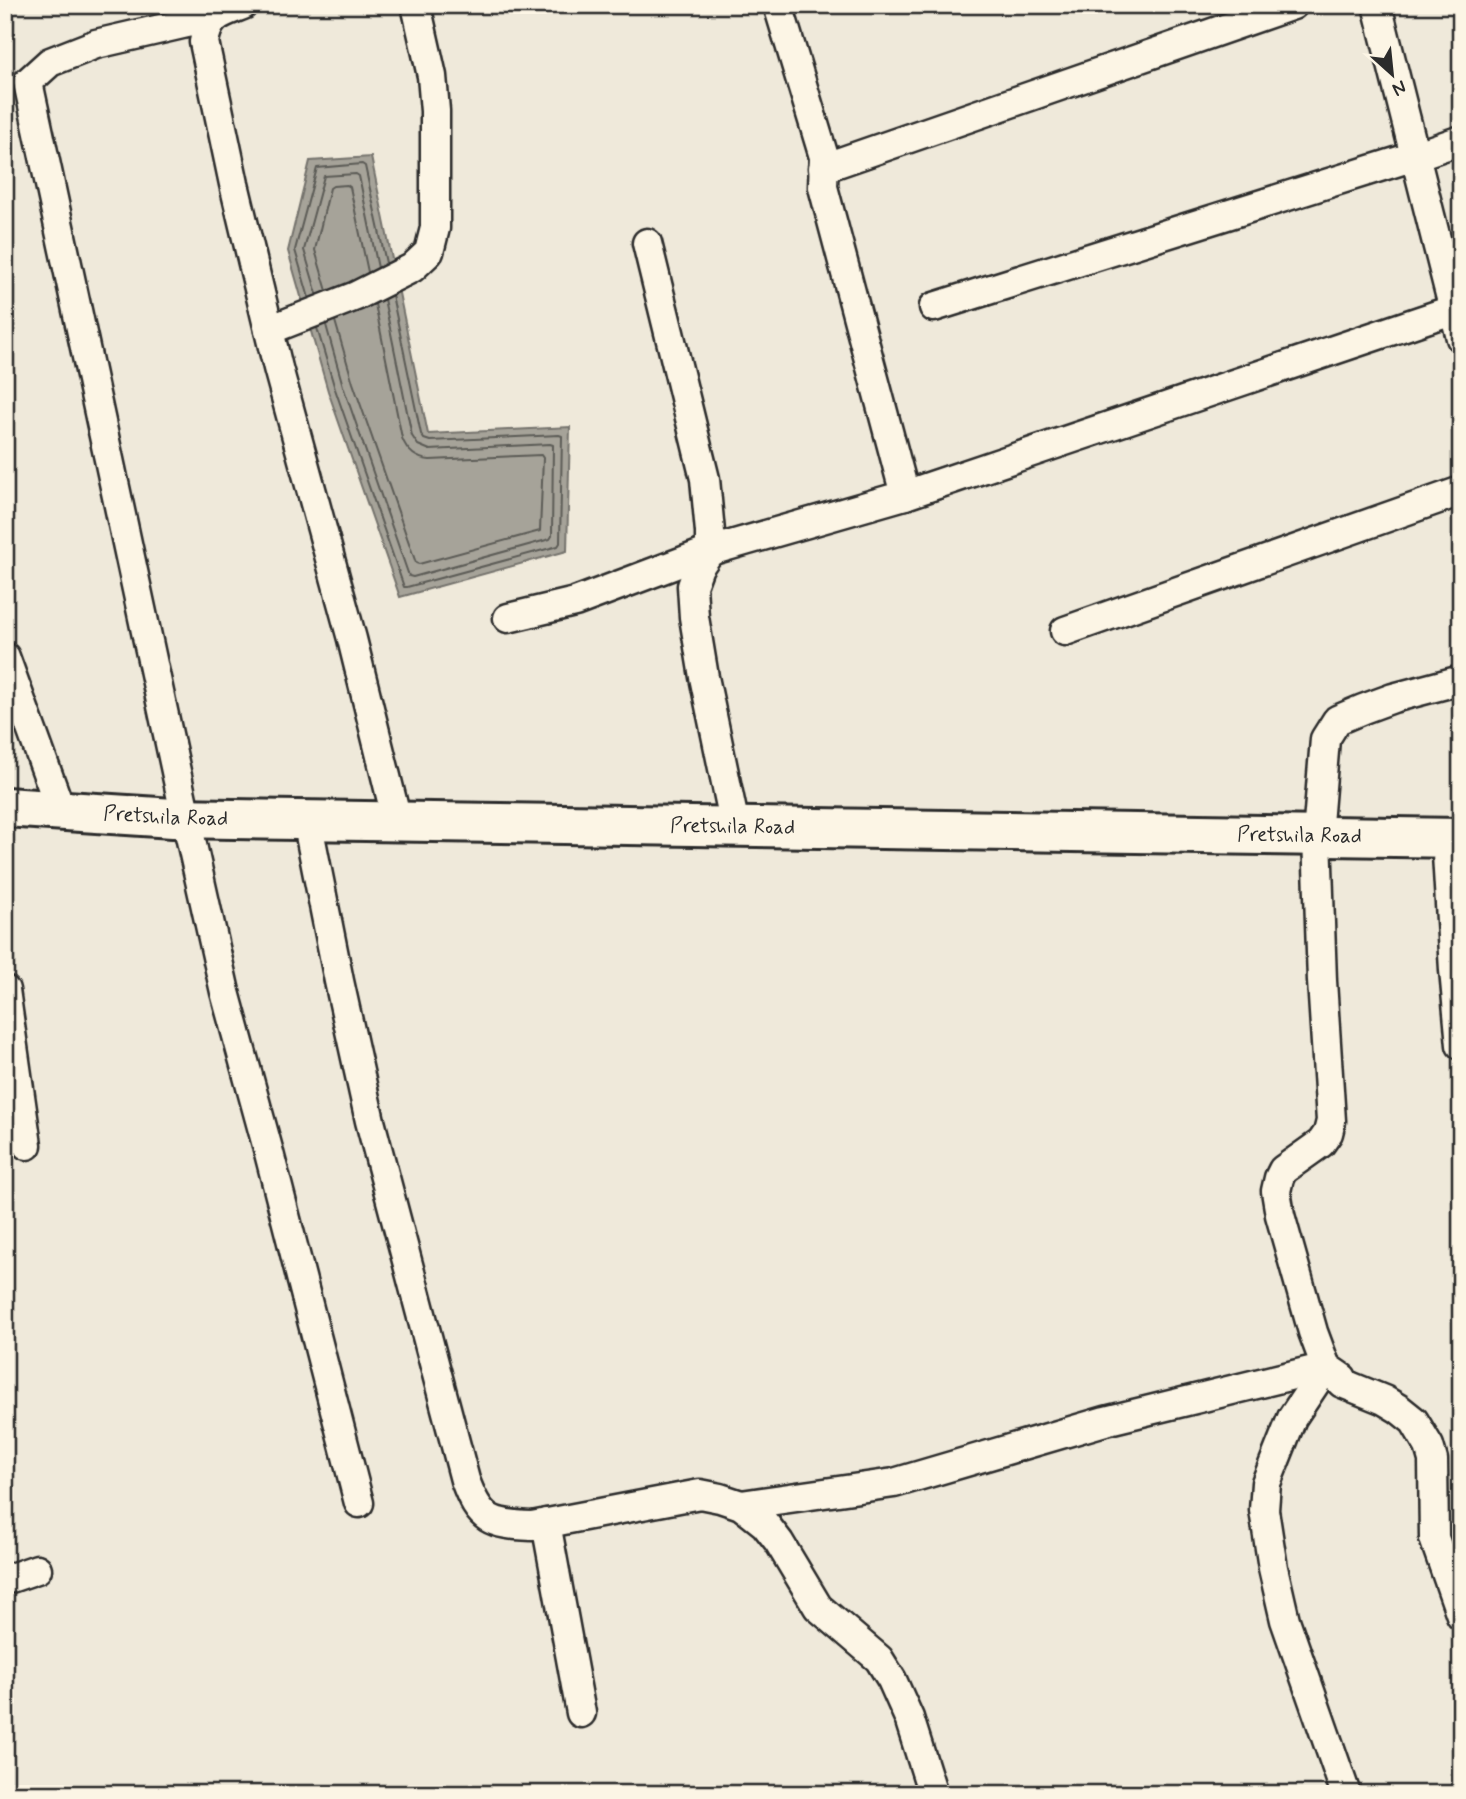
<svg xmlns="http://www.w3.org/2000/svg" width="1466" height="1799" font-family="Mynerve,sans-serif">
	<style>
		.water { fill: #a6a399; stroke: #75736d; stroke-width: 2 }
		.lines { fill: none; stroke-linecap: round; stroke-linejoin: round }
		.shore { stroke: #5c5b57; stroke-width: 2 }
		.street-casing { stroke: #2b2b2b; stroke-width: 33 }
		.secondary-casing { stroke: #2b2b2b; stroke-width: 44 }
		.street { stroke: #fcf5e5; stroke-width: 28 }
		.secondary { stroke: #fcf5e5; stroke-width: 38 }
		.labels { text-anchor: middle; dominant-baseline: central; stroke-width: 5; stroke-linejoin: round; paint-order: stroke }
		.street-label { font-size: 21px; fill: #2b2b2b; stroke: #fcf5e5 }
	</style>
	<rect width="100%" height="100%" fill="#efe9da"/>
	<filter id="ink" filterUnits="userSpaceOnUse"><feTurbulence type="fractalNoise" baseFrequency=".0143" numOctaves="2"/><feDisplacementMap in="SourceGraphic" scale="14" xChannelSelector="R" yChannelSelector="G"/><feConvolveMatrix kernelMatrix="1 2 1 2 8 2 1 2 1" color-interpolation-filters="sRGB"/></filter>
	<g filter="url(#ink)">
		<path class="water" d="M371,157L428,434L570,427L567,551L400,597L328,391L288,251L310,161Z"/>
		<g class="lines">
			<g class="shore">
				<path d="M327,291L315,250L330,188L333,186L347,185L350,187L368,272"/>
				<path d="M317,294L304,250L324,176L356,174L359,176L378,268"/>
				<path d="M309,298L295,250L317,168L362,164L365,166L386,263"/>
				<path d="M335,321L353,383L416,563L419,564L540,531L543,458L541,455L430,460C415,459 407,451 402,438L375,304"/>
				<path d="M326,325L343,386L409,576L413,577L550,539L552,536L553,445L550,444L430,450L418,445L412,436L384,299"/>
				<path d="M317,328L335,389L404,587H407L558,546L560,543L562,436L559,435L430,441L424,439L421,434L392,295"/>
			</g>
			<g class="street-casing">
				<g id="street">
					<path d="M243,5C220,14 209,15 204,42L234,184L278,368L352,639L397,821"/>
					<path d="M1377,5L1461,338"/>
					<path d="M217,16L96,44L50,62L28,82L186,818L225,992L268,1149L359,1503"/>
					<path d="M823,168L1293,5"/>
					<path d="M647,243L705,479L710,532V551L699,567L692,586L694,617L704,677L735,826"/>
					<path d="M934,307L1415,156L1461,140"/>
					<path d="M269,330L356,296L412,268L429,252L435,228V111L432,76L416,5"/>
					<path d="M905,495L1461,307"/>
					<path d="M508,618L575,602L710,551L905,495L823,187L824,157L778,5"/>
					<path d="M1065,631L1461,491"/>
					<path d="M5,657L61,811"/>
					<path d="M1461,680L1393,698L1363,709L1337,720L1325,739L1317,836L1322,981L1331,1121L1328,1133L1321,1143L1283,1170L1279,1178L1276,1191L1280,1215L1313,1332L1326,1367L1342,1383L1384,1400L1399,1409L1414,1421L1429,1446L1433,1460L1434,1538L1461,1615"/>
					<path d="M307,820L339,981L370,1121L465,1480C480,1521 490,1524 532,1526L700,1494L720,1498L741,1505L765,1524L779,1542L818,1607L879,1659L892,1680L909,1718L933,1794"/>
					<path d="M1446,838L1454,970L1461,1045"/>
					<path d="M5,990L27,1145"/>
					<path d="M1326,1367L1292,1418L1266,1483L1264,1510L1273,1568L1285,1620L1346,1794"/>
					<path d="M741,1505L894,1483L1105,1421L1326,1367L1342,1378"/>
					<path d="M546,1523L581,1713"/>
					<path d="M5,1580L37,1569"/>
				</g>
			</g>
			<g class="secondary-casing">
				<g id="secondary">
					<path id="s1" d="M5,807L173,818L1461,838"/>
				</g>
			</g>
			<use href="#street" class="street"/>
			<use href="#secondary" class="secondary"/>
		</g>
	</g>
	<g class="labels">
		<g class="street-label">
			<text stroke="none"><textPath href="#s1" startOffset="161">Pretshila Road</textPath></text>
			<text stroke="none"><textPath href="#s1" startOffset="728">Pretshila Road</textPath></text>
			<text stroke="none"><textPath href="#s1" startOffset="1295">Pretshila Road</textPath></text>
		</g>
	</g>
	<rect width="1466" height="1799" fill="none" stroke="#fcf5e5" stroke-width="28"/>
	<rect x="14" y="14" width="1438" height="1771" fill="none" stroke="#2b2b2b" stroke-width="2.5" filter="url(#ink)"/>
	<g transform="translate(1392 74) rotate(153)" stroke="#fcf5e5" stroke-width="5" paint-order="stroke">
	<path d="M0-5L12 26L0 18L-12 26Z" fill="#2b2b2b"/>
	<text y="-10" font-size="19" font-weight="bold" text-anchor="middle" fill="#2b2b2b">N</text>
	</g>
</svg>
